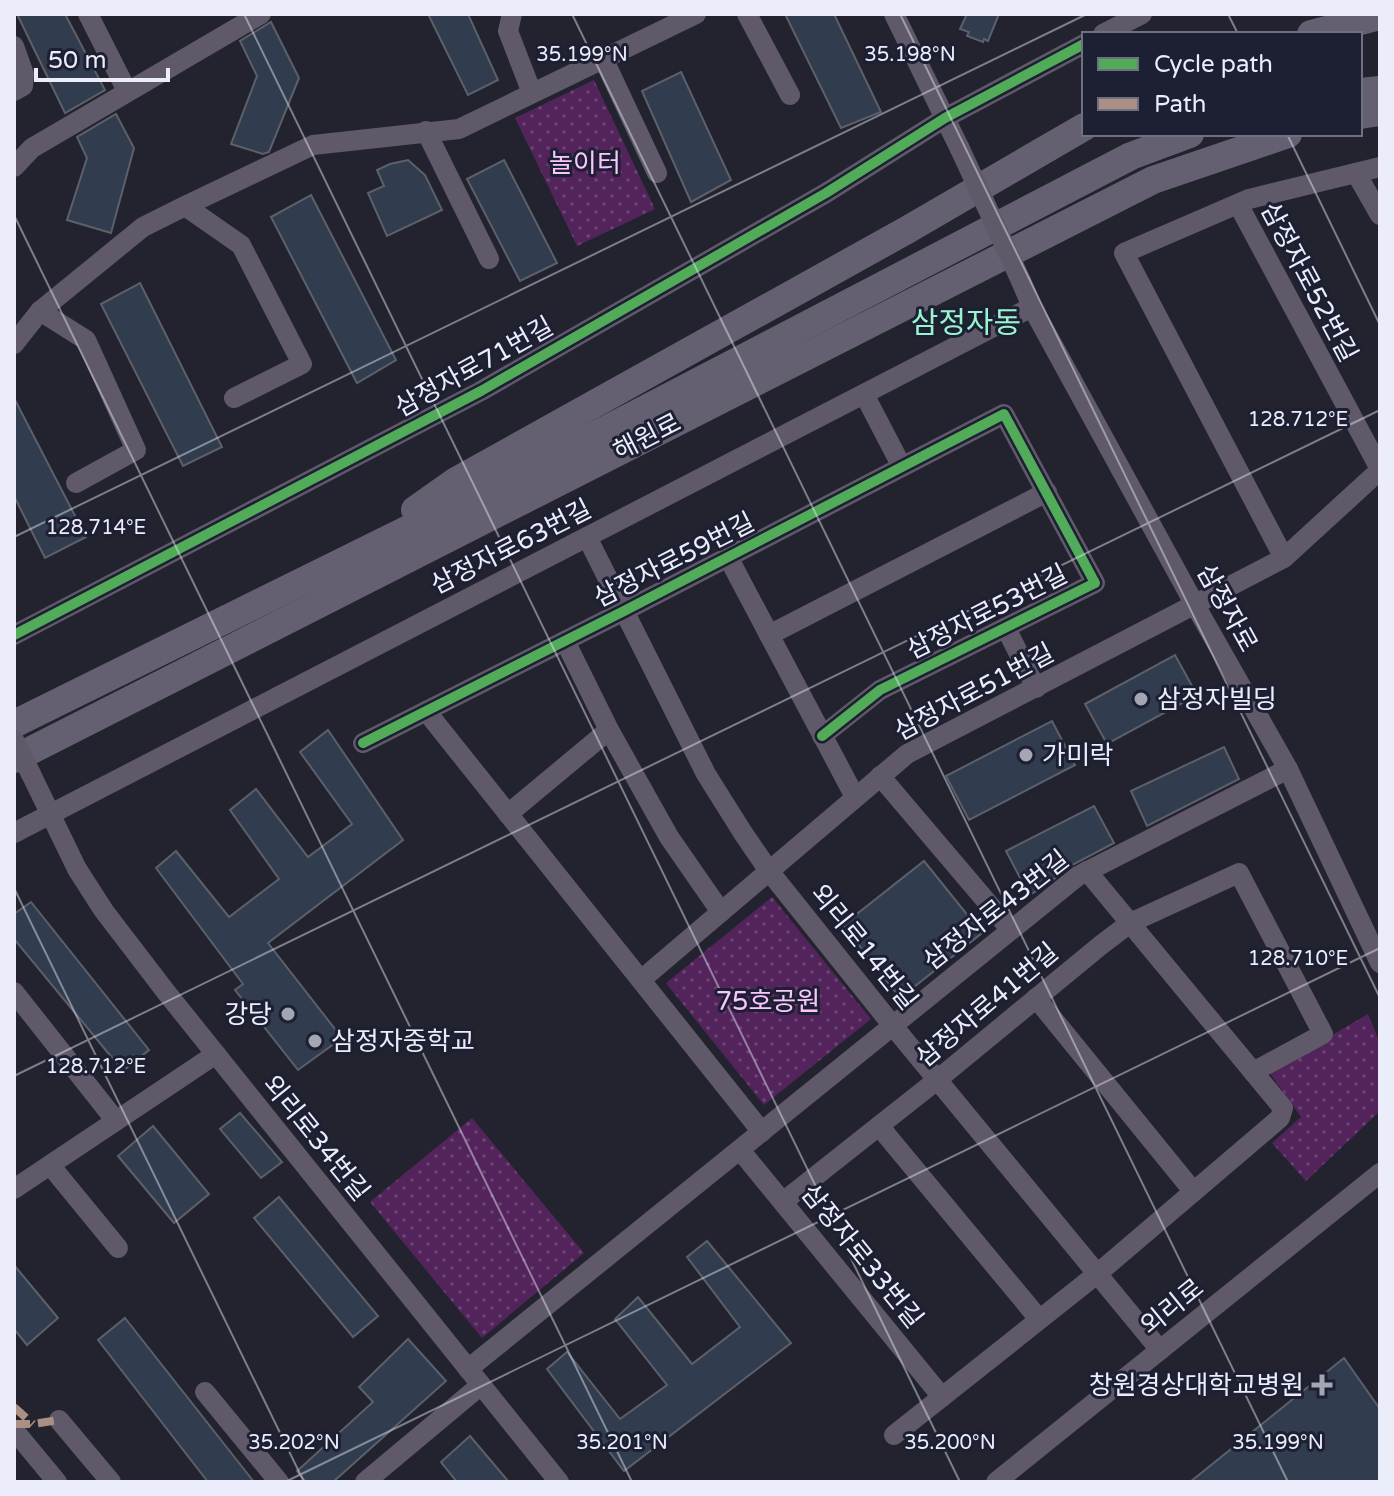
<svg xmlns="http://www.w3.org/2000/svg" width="1394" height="1496" font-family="'Varela Round','Noto Sans KR',sans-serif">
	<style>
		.park { fill: url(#park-dots) }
		.building { fill: #313c4e; stroke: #5c6069; stroke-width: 2 }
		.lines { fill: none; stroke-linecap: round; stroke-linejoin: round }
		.minor { stroke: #5f596a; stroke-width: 20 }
		.highway { stroke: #655f72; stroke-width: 28 }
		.minor-bridge { stroke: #5f596a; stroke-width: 20 }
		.quiet { stroke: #ac8f84; stroke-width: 8; stroke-dasharray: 16 8; stroke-linecap: butt }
		.cycleway-casing { stroke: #1d1f33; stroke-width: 15 }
		.cycleway { stroke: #51ab58; stroke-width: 10 }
		.ticks { fill: none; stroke: #ebedfb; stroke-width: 2; stroke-opacity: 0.45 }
		.poi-dot { fill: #a5a6b3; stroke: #1d1f33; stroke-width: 3 }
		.labels { text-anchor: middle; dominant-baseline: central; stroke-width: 6; stroke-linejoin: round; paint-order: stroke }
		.park-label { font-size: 26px; fill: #f9c6ff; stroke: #1d1f33 }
		.street-label { font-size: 26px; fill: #ebedfb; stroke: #1d1f33 }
		.poi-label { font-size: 26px; fill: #ebedfb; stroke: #1d1f33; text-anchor: start }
		.quarter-label { font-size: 30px; fill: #9bf3ce; stroke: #1d1f33 }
		.ticks-label { font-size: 20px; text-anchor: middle; fill: #ebedfb; stroke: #1d1f33; stroke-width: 6; stroke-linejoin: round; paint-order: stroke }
	</style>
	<defs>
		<pattern id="park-dots" width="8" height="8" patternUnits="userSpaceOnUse" patternTransform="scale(2)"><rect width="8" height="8" fill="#53245b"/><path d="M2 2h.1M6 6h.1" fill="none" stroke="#6c4473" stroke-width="1.8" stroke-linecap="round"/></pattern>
	</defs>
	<rect width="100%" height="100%" fill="#22232e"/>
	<g class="park">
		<path d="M594,80L655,209L577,246L515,118Z"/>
		<path d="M772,897L871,1019L764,1105L666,983Z"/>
		<path d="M1368,1014L1380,1043V1111L1306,1181L1272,1143L1301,1117L1269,1072Z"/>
		<path d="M472,1118L584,1253L482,1338L370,1202Z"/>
	</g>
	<g class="building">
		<path d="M17,14H65L105,90L65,113Z"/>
		<path d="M428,14H468L498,80L468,95Z"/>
		<path d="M785,14H834L881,112L841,128Z"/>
		<path d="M967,14H999L988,41L984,39L983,42L967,36L969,32L960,29Z"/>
		<path d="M271,22L299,78L269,152L263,154L231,144L257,76L240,41Z"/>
		<path d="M681,72L731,180L691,202L642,91Z"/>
		<path d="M116,114L134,148L111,233L67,220L87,158L77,137Z"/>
		<path d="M408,160L425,175L442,210L387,236L368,193L384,186L377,170L390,164Z"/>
		<path d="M504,160L557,263L520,281L467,179Z"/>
		<path d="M311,195L396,360L357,383L271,217Z"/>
		<path d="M140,283L222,447L183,466L101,304Z"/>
		<path d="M14,398L86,537L45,558L14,496Z"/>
		<path d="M1175,655L1197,695L1107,744L1085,704Z"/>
		<path d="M1052,721L1075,765L969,820L946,776Z"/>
		<path d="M328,730L403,840L268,943L342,1038L298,1070L235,990L243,984L156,868L176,851L229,917L279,879L230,810L256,789L308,857L352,824L300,752Z"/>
		<path d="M1224,747L1239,779L1147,826L1131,791Z"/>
		<path d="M1094,806L1114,843L1072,865L1041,889L1029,895L1006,851Z"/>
		<path d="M924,861L982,933L900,998L843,925Z"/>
		<path d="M31,902L149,1050L123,1071L14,939V914Z"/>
		<path d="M240,1113L282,1162L261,1178L220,1129Z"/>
		<path d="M153,1126L209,1194L174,1223L118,1156Z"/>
		<path d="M279,1197L378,1316L353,1337L254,1218Z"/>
		<path d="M707,1241L791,1343L624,1471L547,1369L567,1352L620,1419L667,1385L615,1319L638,1297L692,1364L740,1327L687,1257Z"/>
		<path d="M14,1265L58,1318L27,1345L14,1329Z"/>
		<path d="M125,1318L254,1482H208L98,1340Z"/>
		<path d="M408,1339L446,1381L333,1482H306L297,1471L373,1402L359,1387Z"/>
		<path d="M1344,1358L1380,1409V1482H1190Z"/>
		<path d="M470,1436L509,1482H457L441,1462Z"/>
	</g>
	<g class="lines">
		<g class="minor">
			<path d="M88,14L127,91"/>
			<path d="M512,14L508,31L532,93"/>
			<path d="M747,14L790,95"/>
			<path d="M894,14L960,149"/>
			<path d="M1103,34L1142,14"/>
			<path d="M14,46L24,74L23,86L14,91"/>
			<path d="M603,58L657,173"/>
			<path d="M426,131L489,259"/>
			<path d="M14,167L32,148L261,14"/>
			<path d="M1356,173L1380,215"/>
			<path d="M1238,204L1380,469"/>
			<path d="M185,206L241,245L302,364L234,398"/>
			<path d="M1021,281L1032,307L1195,605L1288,769L1380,963"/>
			<path d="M40,311L86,340L136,450L76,483"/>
			<path d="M14,344L40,311L143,227L185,206L313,145L459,129L696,14"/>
			<path d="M864,394L902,467"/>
			<path d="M587,537L706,774L743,833L769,871L893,1026L1160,1350"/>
			<path d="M728,557L855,797"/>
			<path d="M1284,558L1124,253L1249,199L1380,167"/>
			<path d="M1006,628L1036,688"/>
			<path d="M14,635L481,391L826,193L945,118L1084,44"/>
			<path d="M769,635L1047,492"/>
			<path d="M565,641L609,730L669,837L721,912"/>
			<path d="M426,711L762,1132"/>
			<path d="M363,743L624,611L1004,414L1095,583L880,690L822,736"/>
			<path d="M31,774L77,869L104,911L166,992L559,1482"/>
			<path d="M880,776L1010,929"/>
			<path d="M508,814L609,730"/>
			<path d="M14,833L1032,307"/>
			<path d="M641,980L907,754L1284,558L1380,470"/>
			<path d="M14,992L116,1121"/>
			<path d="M1036,998L1193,1191"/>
			<path d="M879,1126L1039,1319"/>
			<path d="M740,1150L942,1397"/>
			<path d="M50,1165L118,1248"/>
			<path d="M14,1189L216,1054"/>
			<path d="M784,1201L937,1080L1101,945L1130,923L1239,873L1323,1034L1253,1072"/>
			<path d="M468,1369L1078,876L1288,769"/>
			<path d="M205,1392L279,1482"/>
			<path d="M59,1420L111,1482"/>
			<path d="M14,1430L57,1482"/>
			<path d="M894,1435L1097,1274L1280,1118L1283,1108L1087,871"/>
			<path d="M365,1482L481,1385"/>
			<path d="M996,1482L1380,1173"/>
		</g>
		<g class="highway">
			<path d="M1311,34L1380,16"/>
			<path d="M1360,92L1380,90"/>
			<path d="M1360,115L1380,112"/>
			<path d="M415,510L456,481L907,230L1084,127"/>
			<path d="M14,724L534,467L1131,156L1190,134"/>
			<path d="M14,759L1153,180L1288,134"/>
		</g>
		<g class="minor-bridge">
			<path d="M960,149L1021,281"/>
			<path d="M14,740L31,774"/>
		</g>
		<g class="quiet">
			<path d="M14,1407L33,1424"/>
			<path d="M14,1424H33L59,1420"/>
		</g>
		<g class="cycleway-casing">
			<g id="cycleway">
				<path d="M14,635L481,391L826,193L945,118L1084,44"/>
				<path d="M363,743L624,611L1004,414L1095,583L880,690L822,736"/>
			</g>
		</g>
		<use href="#cycleway" class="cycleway"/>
	</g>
	<path class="ticks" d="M244,14L960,1482M572,14L1288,1482M900,14L1380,998M1228,14L1238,34M1287,134L1380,325M14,215L632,1482M14,537L1087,14M14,888L304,1482M14,1076L1380,410M285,1482L1380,948"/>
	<g class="poi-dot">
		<circle cx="1141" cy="699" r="8"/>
		<circle cx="1026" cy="755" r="8"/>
		<circle cx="288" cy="1014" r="8"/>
		<circle cx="315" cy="1041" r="8"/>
		<path d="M1318 1373h8v8h8v8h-8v8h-8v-8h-8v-8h8z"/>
	</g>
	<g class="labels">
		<g class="park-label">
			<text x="585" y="163">놀이터</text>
			<text x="768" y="1001">75호공원</text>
		</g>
		<g class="street-label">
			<text transform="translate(1309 282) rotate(62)">삼정자로52번길</text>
			<text transform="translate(474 367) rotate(-29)">삼정자로71번길</text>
			<text transform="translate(647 437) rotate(-27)">해원로</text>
			<text transform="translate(511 547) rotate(-27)">삼정자로63번길</text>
			<text transform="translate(674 560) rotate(-27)">삼정자로59번길</text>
			<text transform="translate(1227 608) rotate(61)">삼정자로</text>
			<text transform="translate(987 612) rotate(-27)">삼정자로53번길</text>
			<text transform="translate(974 692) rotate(-28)">삼정자로51번길</text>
			<text transform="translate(996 910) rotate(-38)">삼정자로43번길</text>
			<text transform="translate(864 947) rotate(51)">외리로14번길</text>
			<text transform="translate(987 1005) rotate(-40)">삼정자로41번길</text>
			<text transform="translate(316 1138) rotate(51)">외리로34번길</text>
			<text transform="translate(862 1256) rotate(51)">삼정자로33번길</text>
			<text transform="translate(1172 1307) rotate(-39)">외리로</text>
		</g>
		<g class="poi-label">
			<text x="1157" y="699">삼정자빌딩</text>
			<text x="1042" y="755">가미락</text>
			<text x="272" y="1014" text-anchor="end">강당</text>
			<text x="331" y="1041">삼정자중학교</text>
			<text x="1304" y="1385" text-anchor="end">창원경상대학교병원</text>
		</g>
		<g class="quarter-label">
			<text x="966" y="323">삼정자동</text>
		</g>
	</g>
	<g class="ticks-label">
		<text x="582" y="61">35.199°N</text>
		<text x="910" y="61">35.198°N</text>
		<text x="1298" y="426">128.712°E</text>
		<text x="96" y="534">128.714°E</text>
		<text x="1298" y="965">128.710°E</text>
		<text x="96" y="1073">128.712°E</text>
		<text x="294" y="1449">35.202°N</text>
		<text x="622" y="1449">35.201°N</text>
		<text x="950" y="1449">35.200°N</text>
		<text x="1278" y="1449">35.199°N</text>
	</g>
	<rect width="1394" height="1496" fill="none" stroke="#ebedfb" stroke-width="32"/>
	<rect x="1082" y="32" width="280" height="104" fill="#1d1f33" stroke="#6f7183" stroke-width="2"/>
	<rect x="1098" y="58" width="40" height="12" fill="#51ab58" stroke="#6f7183" stroke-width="2"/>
	<text x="1154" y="72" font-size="24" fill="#ebedfb">Cycle path</text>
	<rect x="1098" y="98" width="40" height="12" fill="#ac8f84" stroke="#6f7183" stroke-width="2"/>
	<text x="1154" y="112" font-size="24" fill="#ebedfb">Path</text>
	<path d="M36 68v12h132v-12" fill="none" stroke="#ebedfb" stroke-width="4"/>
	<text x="48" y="68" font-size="24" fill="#ebedfb" stroke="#1d1f33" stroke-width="6" paint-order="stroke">50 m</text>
</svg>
